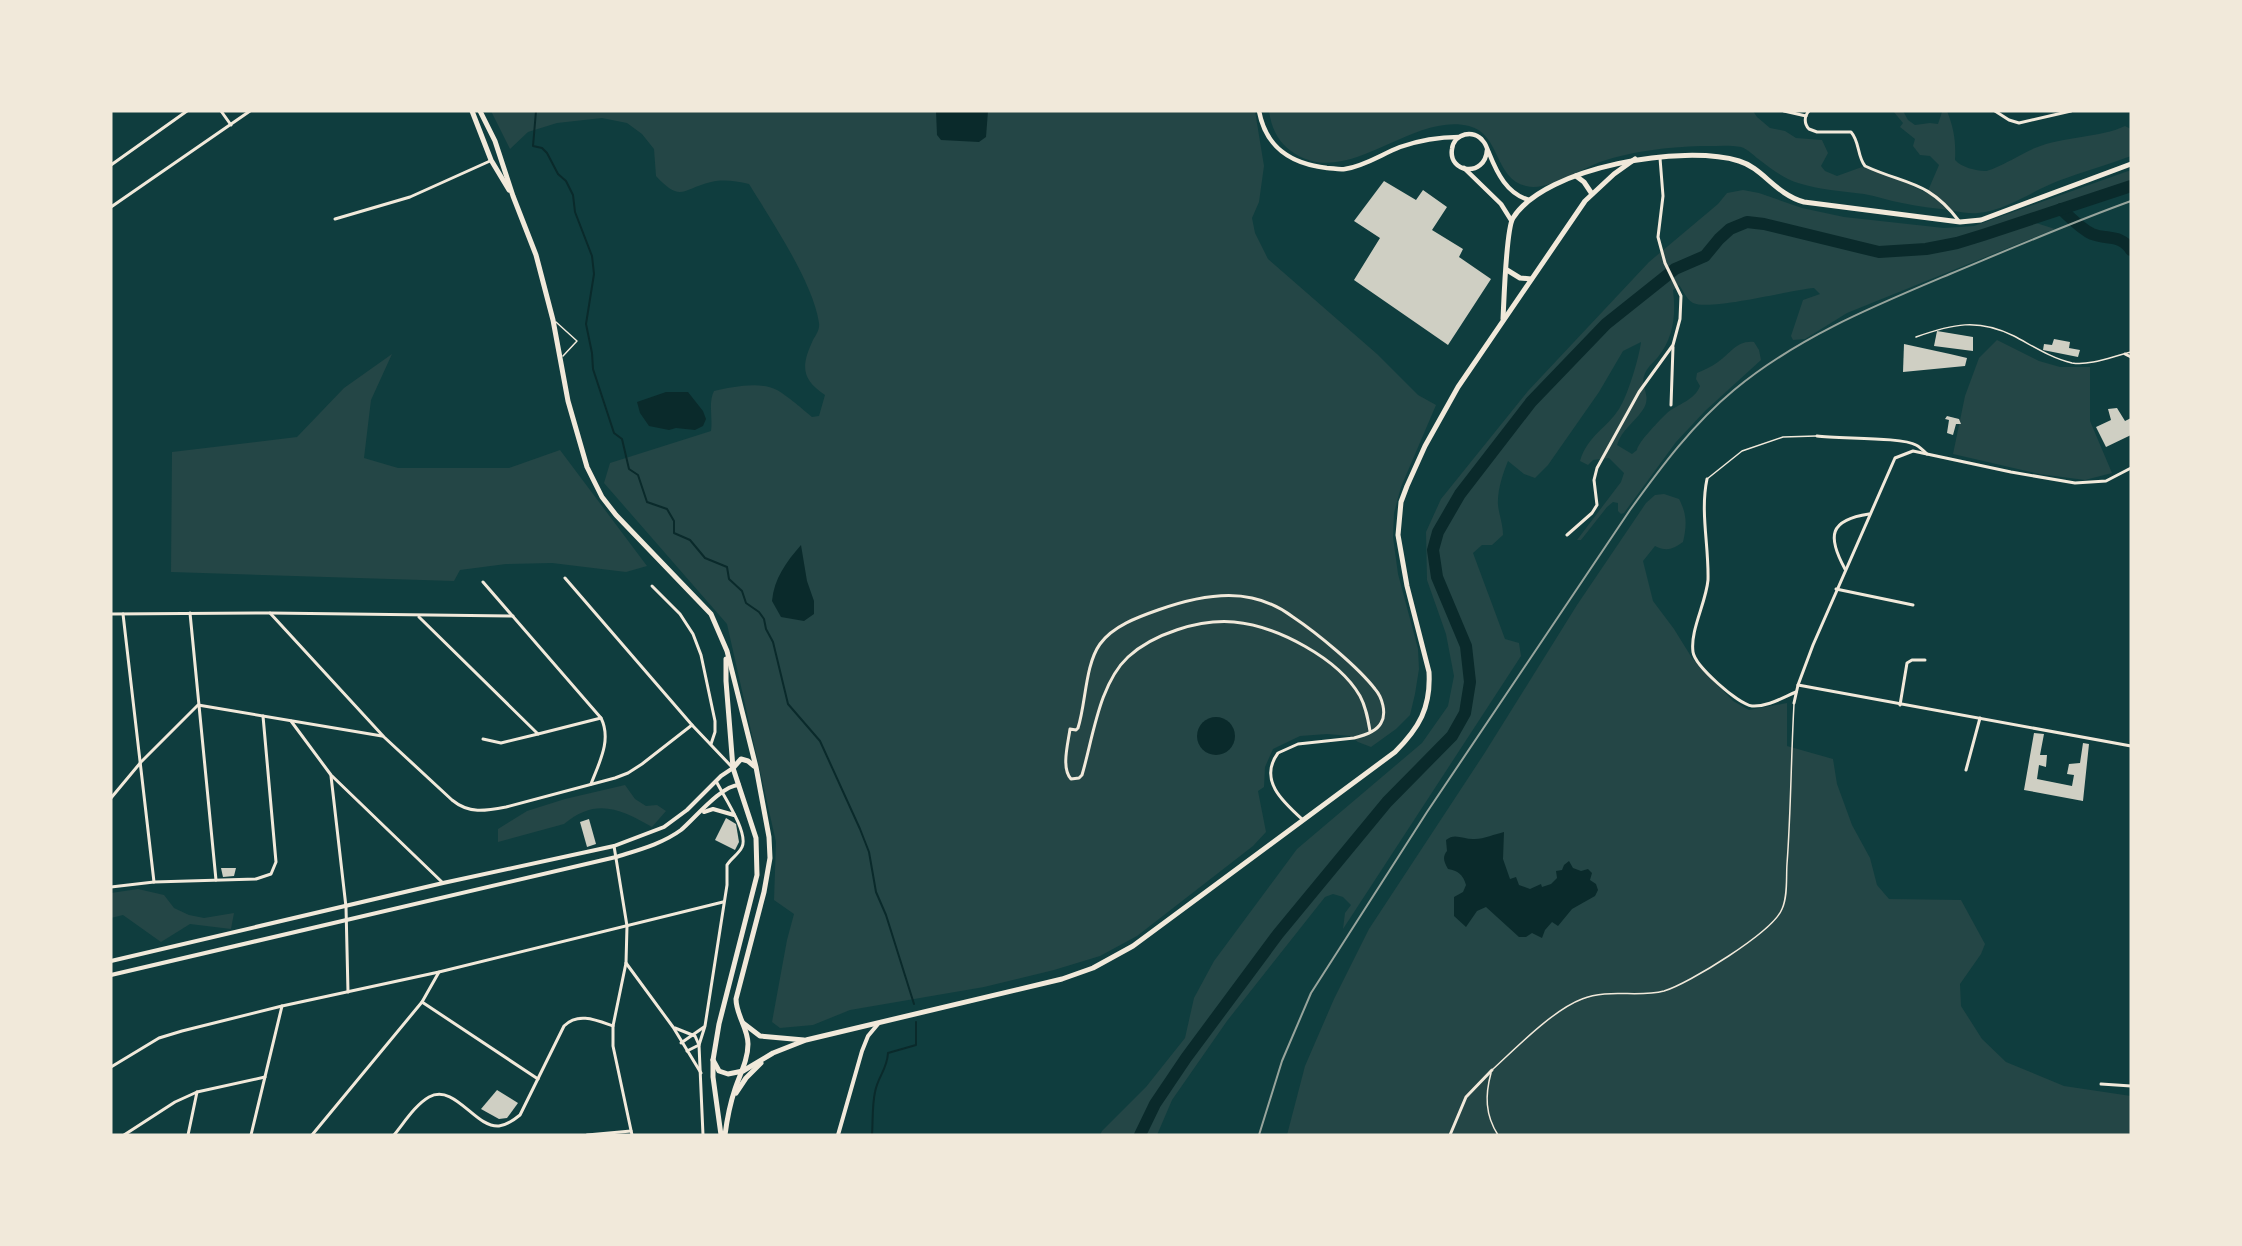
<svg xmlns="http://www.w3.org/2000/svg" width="2242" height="1246" font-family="'Noto Sans',sans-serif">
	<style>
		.green { fill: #244646 }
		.water { fill: #0a2a2b }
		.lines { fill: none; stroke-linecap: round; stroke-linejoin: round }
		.stream { stroke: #0a2a2b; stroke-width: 2 }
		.river { stroke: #0a2a2b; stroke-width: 12 }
		.building { fill: #cfcfc3 }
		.service { stroke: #f1e9da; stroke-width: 1.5 }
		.minor { stroke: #f1e9da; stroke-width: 3 }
		.tertiary { stroke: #f1e9da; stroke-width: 4 }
		.secondary { stroke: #f1e9da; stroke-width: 4.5 }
		.primary { stroke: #f1e9da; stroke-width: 5 }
		.rail { stroke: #97a49c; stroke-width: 2 }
	</style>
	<rect width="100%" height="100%" fill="#0f3d3e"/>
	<g class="green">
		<path d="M491,111H1255L1264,166L1259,202L1252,218L1255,233L1268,259L1377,354L1418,395L1436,405L1401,487L1394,513L1393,537L1398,574L1418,649L1419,669L1415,694L1410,715L1396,729L1371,747L1358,742L1350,736L1327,734L1300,736L1273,749L1265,767L1264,787L1258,791L1266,832L1253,846L1137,936L1100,956L1054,970L984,987L850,1010L813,1025L780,1028L772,1022L787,940L794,914L774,900L776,842L727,624L604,483L610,463L711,431C713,418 708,403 714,391C732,387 760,381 777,390C789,397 801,408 812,417L819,416L825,395C801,379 801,366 813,340C816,335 820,329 819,323C813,282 771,220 749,184C735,181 724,179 711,182C682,189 681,203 656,176L654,149L642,134L627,123L602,118L557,123L528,132L510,149Z"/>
		<path d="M1269,111H1753L1757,117L1770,128L1785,131L1796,138L1822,140L1828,153L1821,166L1825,171L1837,176L1862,167L1896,178L1927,193L1939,165L1930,156L1920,155L1913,146L1915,139L1900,127L1903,123L1893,111H1903L1908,120L1915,125L1930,123L1938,124L1942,112L1947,111C1954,128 1956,142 1955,160C1961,167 1976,171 1985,171C1993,171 2025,152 2035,148C2064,136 2100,138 2125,126L2131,129V156C2107,165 2082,172 2058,181C2032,191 2007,210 1978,213C1971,214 1961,212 1954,211C1937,208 1919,207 1902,203C1889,201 1877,196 1864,194C1841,191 1820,190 1798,183C1785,179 1771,169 1761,161C1755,157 1748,149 1741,147C1731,145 1718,146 1707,146C1677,146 1632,151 1603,161C1581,168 1549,192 1526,186C1494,179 1501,134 1469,126C1409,112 1347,192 1291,151C1278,142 1271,127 1269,111Z"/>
		<path d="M2131,170V183L2086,197L2032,217L2033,222L2055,229L1847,313L1805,339L1793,340L1791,336L1803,300L1820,294L1814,288C1790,290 1711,311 1693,303C1686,299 1683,290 1679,285L1673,290C1676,314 1674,337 1658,357C1652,364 1647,367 1644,376C1640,388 1653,396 1642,411C1633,424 1622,429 1617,445L1632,454L1637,450C1638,442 1660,420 1667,413C1678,404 1695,400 1700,386L1696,379L1697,373C1704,370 1711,367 1718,362C1731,353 1737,340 1754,342L1759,350L1761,360L1705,411L1676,442L1624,513L1621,514L1618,511V503L1613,502L1607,507L1581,540H1577L1621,482L1624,473L1609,458L1593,460L1588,465L1580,461C1588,435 1606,429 1619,409C1628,395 1639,358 1641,342L1623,351L1599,392L1548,465L1535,478L1524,474L1508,461C1503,473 1497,491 1498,505C1499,515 1503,524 1503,535L1492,545H1482L1473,553L1505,639L1519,643L1521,656L1343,929L1345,913L1351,905L1343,897L1333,894L1325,897L1227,1021L1172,1100L1157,1135H1100L1102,1131L1146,1087L1185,1038L1194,998L1214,961L1297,849L1422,743L1448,706L1454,676L1446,634L1427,580L1426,532L1441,499L1528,391L1649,262L1718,204L1727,193L1743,190L1759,193L1802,208L1844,217L1944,228L1974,226Z"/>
		<path d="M1997,340L2039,361L2060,367H2090V421L2112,473L2085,480L2039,474L1953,454L1965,396L1979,358Z"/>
		<path d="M392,354L371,400L364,458L398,468H509L560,450L647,566L626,572L552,563L506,564L460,570L454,581L171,572L172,452L297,437L344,388Z"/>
		<path d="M1664,494L1679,499C1687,514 1687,525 1683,542C1673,549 1667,552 1655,546L1643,561L1653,601L1674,629L1692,658L1733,701L1749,710L1787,703V746L1833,759L1837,784L1852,825L1870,858L1877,885L1889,899L1961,900L1985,944L1981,954L1960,984L1961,1006L1982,1039L2006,1062L2064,1086L2131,1096V1135H1287L1305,1066L1334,999L1369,929L1484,754L1577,605L1646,503L1655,495Z"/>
		<path d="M625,785L635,799L646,806L657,805L666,811L652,827C621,809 596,797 564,824L498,842V829L527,811L565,799Z"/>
		<path d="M138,889L164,895L174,908L189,915L204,918L234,913L231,929L190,924L161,942L123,915L111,918V893Z"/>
	</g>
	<g class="water">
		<path d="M936,111H988L986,137L979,142L941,140L937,135Z"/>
		<path d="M666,392H688L703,411L706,419L703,426L695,430L676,428L669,430L649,426L640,413L637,402Z"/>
		<path d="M801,545L807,581L814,601V614L804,621L781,617L772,601C774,579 786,562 801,545Z"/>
		<circle cx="1216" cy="736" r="19"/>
		<path d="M1504,832L1503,859L1510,879L1516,877L1519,885L1530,889L1541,884L1542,887L1551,884L1557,878L1556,871L1562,870L1564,865L1569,861L1573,868L1581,871L1588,869L1592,873L1590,880L1596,884L1598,890L1595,896L1572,909L1558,926L1552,922L1545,930L1542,938L1532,933L1526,937H1519L1486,907L1477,911L1466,927L1454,916V897L1463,892L1466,885C1463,874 1458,871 1448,869C1444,862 1442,857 1447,851L1446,840C1455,832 1464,840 1475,839C1484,839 1495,834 1504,832Z"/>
	</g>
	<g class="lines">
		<g class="stream">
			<path d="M536,111L533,146L542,148L547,153L558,174L566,181L573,195L575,212L592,256L594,274L586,324L592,353L593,369L614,433L622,439L629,469L638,475L647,502L667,509L674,521V533L690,540L705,558L727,567L729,579L742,591L746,603L759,612L764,619L766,629L773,642L788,704L820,741L860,829L869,852L876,892L886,915L914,1004"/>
			<path d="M872,1135C873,1121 872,1106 875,1092C878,1076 887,1070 888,1053L916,1045V1022"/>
		</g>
		<g class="river">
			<path d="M2061,209C2070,217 2081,229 2092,234C2107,240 2121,234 2131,250"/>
			<path d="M1140,1135L1155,1104L1186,1058L1278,934L1387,802L1452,736L1465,713L1470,682L1466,646L1437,577L1433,550L1438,532L1460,494L1531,402L1606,324L1675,269L1705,256L1719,239L1730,229L1747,222L1764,224L1879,252L1926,249L1957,243L1983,235L2131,186"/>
		</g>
	</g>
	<g class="building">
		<path d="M1384,181L1416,200L1423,190L1447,207L1432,230L1463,249L1459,257L1491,279L1448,345L1354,280L1380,238L1354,221Z"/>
		<path d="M1937,331L1973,337V351L1934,346Z"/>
		<path d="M2054,339L2070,342L2069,348L2080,350L2078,357L2043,350L2044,344L2052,345Z"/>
		<path d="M1904,344L1950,354L1967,358L1965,366L1903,372Z"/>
		<path d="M2117,408L2125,421L2131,418V435L2106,447L2096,427L2111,420L2108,409Z"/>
		<path d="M1947,416L1959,419L1961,424H1956L1953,435L1947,433L1949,420L1945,419Z"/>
		<path d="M2034,733L2044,734L2040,755H2047L2046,767L2039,765L2037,779L2072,786L2074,775L2067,774L2069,764L2080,763L2083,743L2089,744L2083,801L2024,790Z"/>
		<path d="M726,818L736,824L739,842L735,850L715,840Z"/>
		<path d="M589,819L596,844L587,847L580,822Z"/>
		<path d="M221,868H236L234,876L223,877Z"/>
		<path d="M497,1090L518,1103L507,1118L499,1119L481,1109Z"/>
	</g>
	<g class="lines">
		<g class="service">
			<path d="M556,322L577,341L563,356"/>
			<path d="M1916,337C1952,324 1978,318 2014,336C2033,346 2051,358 2072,363C2091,366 2113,356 2131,352"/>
			<path d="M1707,479L1742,451L1783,437L1816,436"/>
			<path d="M1493,1069C1517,1047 1553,1010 1582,999C1609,988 1637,998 1664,991C1688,984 1773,932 1782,909C1788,896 1786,878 1787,864C1791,811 1791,757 1794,704"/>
			<path d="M1491,1073C1485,1095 1485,1115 1498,1135"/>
		</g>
		<g class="minor">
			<path d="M221,111L231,125"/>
			<path d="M1784,111L1806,116"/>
			<path d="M1809,111C1804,116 1804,124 1809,129L1817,132H1851C1860,142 1857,156 1865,166C1906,185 1928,180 1959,221"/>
			<path d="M1995,111L2009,120L2019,123L2071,111"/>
			<path d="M111,165L187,111"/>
			<path d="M111,207L250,111"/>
			<path d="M335,219L410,197L490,161"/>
			<path d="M2125,354L2131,357"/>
			<path d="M1671,405L1673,347"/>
			<path d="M1817,436C1838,439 1903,437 1916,445C1920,447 1924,451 1927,454"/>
			<path d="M1707,479C1700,512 1709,546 1708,580C1706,603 1690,630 1693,652C1695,666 1738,704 1752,706C1767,707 1782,698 1796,692"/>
			<path d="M1567,535L1592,513L1597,505L1594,480L1597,468L1639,392L1673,345L1680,319L1681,296L1665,263L1658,237L1663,196L1660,158"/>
			<path d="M1845,569C1827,536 1829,520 1869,514"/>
			<path d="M565,578L692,725L731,766"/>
			<path d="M483,582L601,718C612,740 599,763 591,784"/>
			<path d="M652,586L680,614L693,634L701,655L715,721V732L711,744"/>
			<path d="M1836,589L1913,605"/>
			<path d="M190,613L216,880"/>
			<path d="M270,613L384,737L452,800C469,814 485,811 506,807L615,778L628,773L642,764L692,725"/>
			<path d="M111,614L270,613L513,616"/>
			<path d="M123,614L154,882"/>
			<path d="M419,617L538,734L601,718"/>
			<path d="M1798,685L2131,746"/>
			<path d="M1794,703L1798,685L1813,645L1895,458L1913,451L2011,472L2075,483L2106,481L2131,468"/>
			<path d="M1900,705L1907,663L1912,660H1925"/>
			<path d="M291,721L331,775L443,883"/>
			<path d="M483,739L501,743L538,734"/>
			<path d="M1966,770L1980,718"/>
			<path d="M331,776L346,907L348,992"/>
			<path d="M111,798L141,762L198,705L382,736"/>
			<path d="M1303,820C1283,802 1258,780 1278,753L1298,744L1354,738C1362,736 1377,731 1381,723C1387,713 1382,697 1375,689C1358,667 1317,633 1293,617C1281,608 1266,601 1252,598C1222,591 1186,600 1158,610C1138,617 1113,626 1100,644C1085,665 1086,703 1078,728L1076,730L1070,729C1068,744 1061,768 1071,779L1079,778L1082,775C1093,738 1099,684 1128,657C1153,634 1199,619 1234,622C1277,626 1338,658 1360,696C1366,707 1368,719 1370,731"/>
			<path d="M614,846L627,926L626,963L613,1026V1046L632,1135"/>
			<path d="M111,887L154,882L256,879L271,874L276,862L263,716"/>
			<path d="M626,963L673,1027L701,1073"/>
			<path d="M422,1002L538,1079"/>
			<path d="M675,1028L695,1036L699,1045L703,1135"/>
			<path d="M681,1043L704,1027"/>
			<path d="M687,1051L699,1045L705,1026L727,885V865C731,858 739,854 742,847C749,833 723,795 716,781"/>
			<path d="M111,1067L159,1038L182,1031L282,1006L439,972L723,902"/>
			<path d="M2101,1084L2131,1086"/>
			<path d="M124,1135L175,1102L197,1092L265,1077"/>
			<path d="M188,1135L197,1092"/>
			<path d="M251,1135L282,1006"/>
			<path d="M312,1135L422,1002L439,972"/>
			<path d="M394,1135C404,1123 415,1105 429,1097C455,1083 475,1128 499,1126C507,1125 514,1120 520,1115L564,1026C578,1012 596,1020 613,1026"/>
			<path d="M587,1135L631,1131"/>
			<path d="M1450,1135L1466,1097L1492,1070"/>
		</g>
		<g class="tertiary">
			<path d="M704,812L713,809L734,815"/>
			<path d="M111,961L443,883L614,846L664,827L687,810L721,776L733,768"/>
			<path d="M111,975L616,857C638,850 662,844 681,830C695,818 722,785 739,785"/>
			<path d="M838,1135L862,1051L868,1036L878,1024"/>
		</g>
		<g class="secondary">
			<path d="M1259,111C1266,148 1291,164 1327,168C1332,168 1339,170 1345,169C1365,166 1382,154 1400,147C1420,140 1438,137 1459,137"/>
			<path d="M1487,150C1485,178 1448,173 1452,149C1454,133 1474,129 1483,141C1486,144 1487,149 1489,153C1497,173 1507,194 1529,200"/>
			<path d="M1464,168L1501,204L1511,220"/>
		</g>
		<g class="primary">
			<path d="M472,111L491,160L509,190"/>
			<path d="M480,111L495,141L513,196L536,255L553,320L568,401L587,467L602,497L616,515L711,614L727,651L756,767L769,837L770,858L764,892L736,999C736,1015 748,1028 748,1044C748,1060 740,1074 735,1089C730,1104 727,1119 725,1135"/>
			<path d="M1576,176L1584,182L1592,194"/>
			<path d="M1507,270L1520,278L1531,279"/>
			<path d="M1503,319C1504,301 1506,229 1513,218C1546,166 1684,144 1739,161C1763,168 1775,194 1804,202L1960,222L1981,220L1997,214L2131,164"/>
			<path d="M733,768L741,759L748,761L754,766"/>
			<path d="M743,1023L760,1036L804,1040"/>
			<path d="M713,1060L719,1071L728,1074L743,1071L773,1053L806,1040L1062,979L1093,968L1133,946L1395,752C1419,728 1431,708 1429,672L1407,586L1398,535L1401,502L1407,486L1425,446L1458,387L1585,201L1614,174L1635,159"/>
			<path d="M736,1093L746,1078L761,1063"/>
			<path d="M721,1135L713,1077V1060L719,1024L757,875L756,838L733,768L726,681V659"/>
		</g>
		<path class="rail" d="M1259,1135L1282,1061L1311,993L1427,812L1630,510C1661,467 1693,424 1734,390C1798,337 1874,306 1950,274C2010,249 2070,223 2131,201"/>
	</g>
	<rect width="2242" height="1246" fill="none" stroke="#f1e9da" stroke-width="225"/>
</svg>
